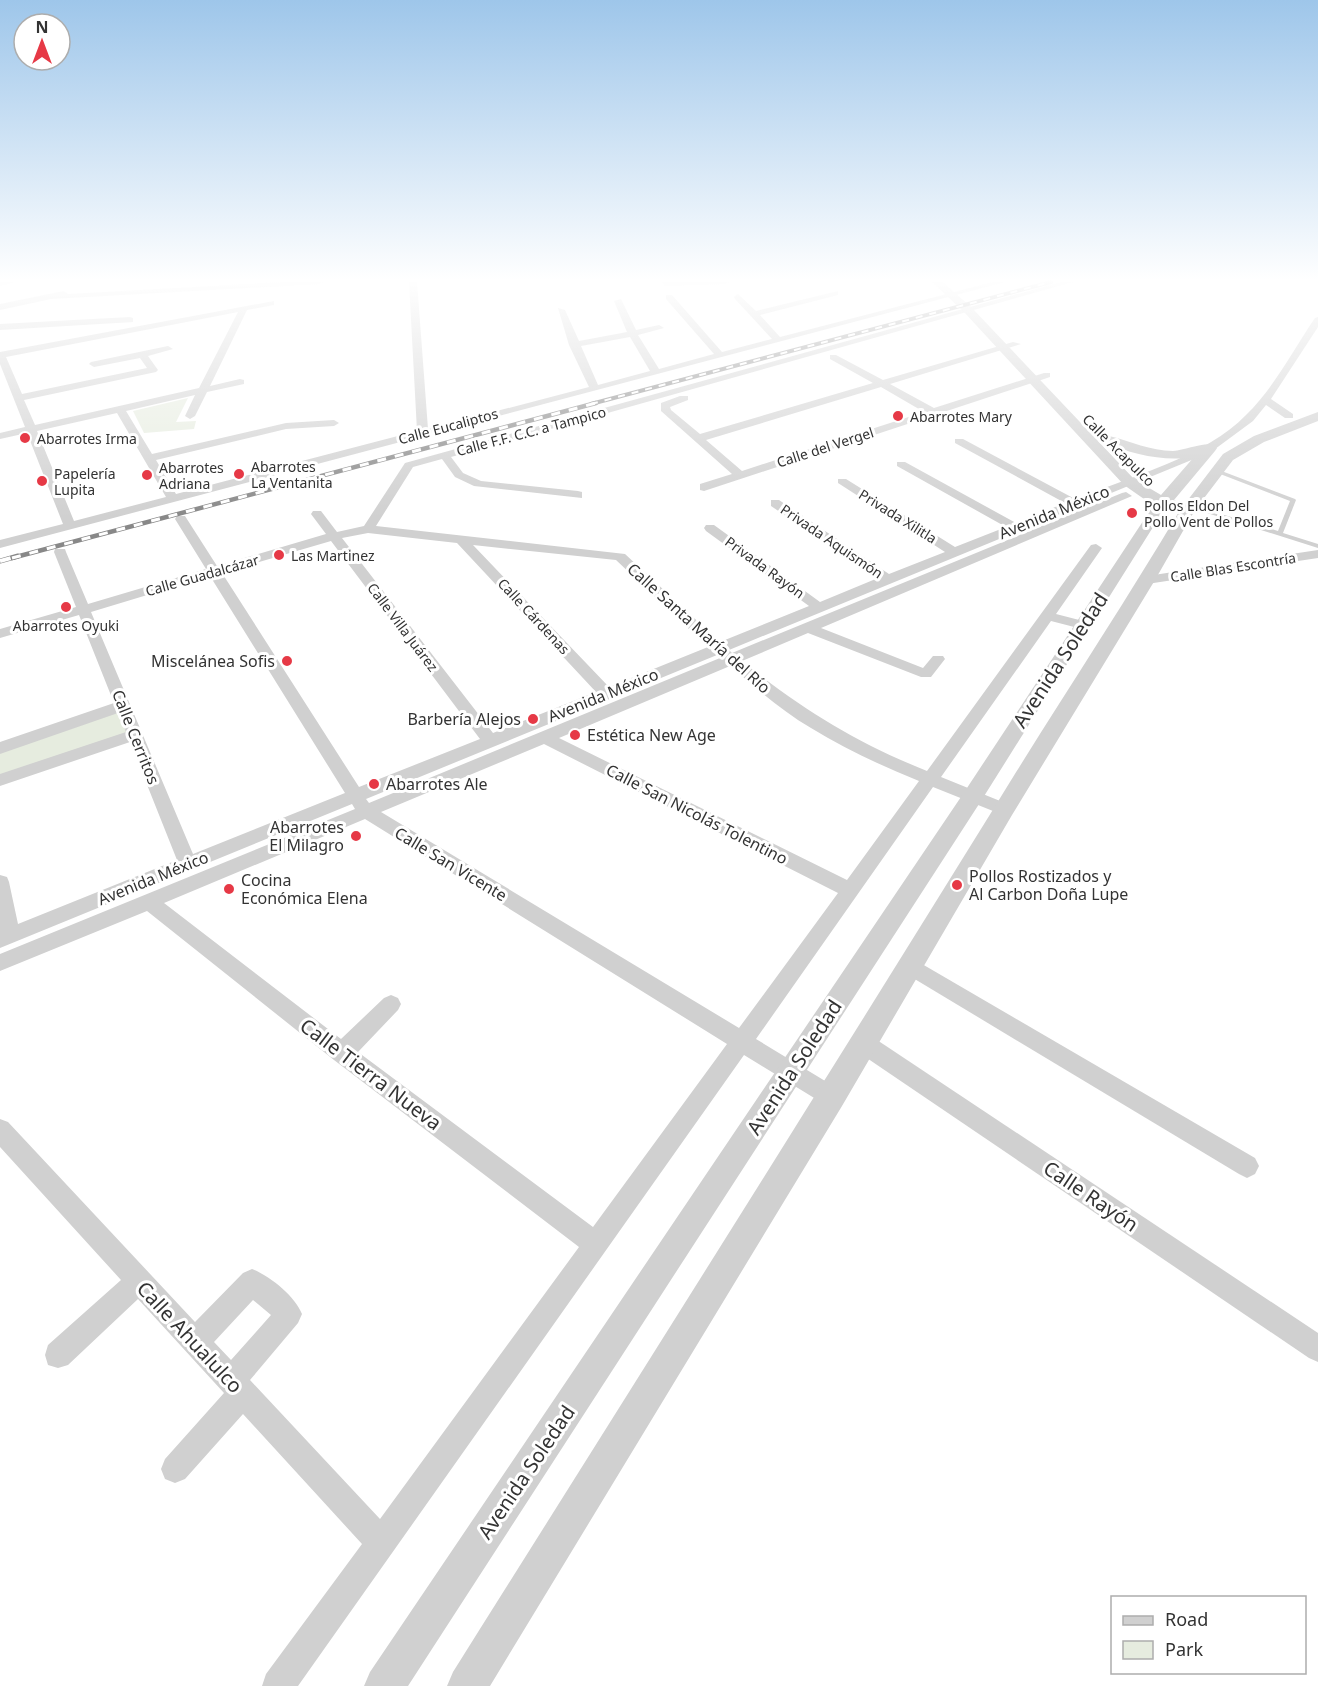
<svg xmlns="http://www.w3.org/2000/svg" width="1318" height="1686" font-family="'Noto Sans',sans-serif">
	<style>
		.green { fill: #e6ecdf }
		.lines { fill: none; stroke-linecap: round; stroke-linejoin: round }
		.service { fill: #d0d0d0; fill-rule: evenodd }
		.minor { fill: #d0d0d0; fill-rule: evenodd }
		.tertiary { fill: #d0d0d0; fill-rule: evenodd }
		.rail-far2-casing { stroke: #888; stroke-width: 4 }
		.rail-far1-casing { stroke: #888; stroke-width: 4.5 }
		.rail-casing { stroke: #888; stroke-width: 5 }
		.rail-far2 { stroke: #fff; stroke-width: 2; stroke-dasharray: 7; stroke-linecap: butt }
		.rail-far1 { stroke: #fff; stroke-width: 3; stroke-dasharray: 9; stroke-linecap: butt }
		.rail { stroke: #fff; stroke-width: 4; stroke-dasharray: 11; stroke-linecap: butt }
		.poi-dot { fill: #e63946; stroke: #fff; stroke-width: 2 }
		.labels { text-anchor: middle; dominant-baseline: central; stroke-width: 6; stroke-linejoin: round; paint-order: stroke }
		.far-poi-label { font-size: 14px; fill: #333; stroke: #fff; text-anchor: start }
		.far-street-label { font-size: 14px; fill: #333; stroke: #fff }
		.street-label { font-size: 16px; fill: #333; stroke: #fff }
		.poi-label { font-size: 16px; fill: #333; stroke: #fff; text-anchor: start }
		.near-street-label { font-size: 20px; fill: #333; stroke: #fff }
	</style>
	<rect width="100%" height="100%" fill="#fff"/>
	<g class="green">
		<path d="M188,398L176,422L196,421L194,429L144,433L133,411Z"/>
		<path d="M119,710L128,734L0,778V750Z"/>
	</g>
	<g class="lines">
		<path class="service" d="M1215,470H1219L1295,499L1296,500L1283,533L1318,544V548L1207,513L1191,504V502H1195L1211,511L1278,531L1290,501L1215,472Z"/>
		<g class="minor">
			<path d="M0,282H16L0,286Z"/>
			<path d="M283,282H323L319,284L51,299L0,310V304L64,291L68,294Z"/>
			<path d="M409,282H417L428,429L589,387L569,345L558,308L565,310L579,341L627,332L614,301L621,299L636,330L659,325L664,328L638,335L659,369L714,354L666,299V295H672L722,352L772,339L735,299L734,297L738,294L756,311L838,291V295L760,315L780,337L993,282H1005L0,548V540L63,524L27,433L0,439V433L25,427L0,364V352L274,301V305L247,310L210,386L240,379L244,380V384L207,392L195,416L190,419L185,416L195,395L126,411L152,454L286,423L334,420L339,423L334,426L286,429L156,460L176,494L417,431ZM238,312L199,388L35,425L24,400L156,372L158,370L148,356L173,349L168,346L91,362L89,364L94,367L140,358L147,368L22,394L6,357ZM630,337L650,371L598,385L581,346ZM117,413L166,497L74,521L37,431Z"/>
			<path d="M661,282H729L725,284L665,286Z"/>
			<path d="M1061,282H1073L451,457L463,473L481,481L578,491L582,492V498L474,486L455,477L442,459L413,467L376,526L625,554L720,642L809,606L706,531L704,528L706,525H714L820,602L878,578L771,506V500H779L889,574L945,552L838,483V479H846L955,547L1006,527L897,466V462H905L1016,523L1065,503L955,443V439H963L1075,499C1128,478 1207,456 1246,415C1274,388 1293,350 1315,318L1318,317V327L1271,399L1293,414V418H1285L1266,405L1253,421L1211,452L729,650L732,653L1122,493L1126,492L1132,496L821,628L923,668L933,656H943L945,659L931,677H921L808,633L742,661C802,709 855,742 927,771L1091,545L1096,544L1102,548L1056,614L1087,622L1089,625L1087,628L1082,629L1051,621L941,777L1010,805L1013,809L1010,813L1004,815L998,813L933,787L756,1039L840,1090L843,1097L840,1104L832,1108L824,1104L744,1055L298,1686H262L266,1674L362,1544L243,1414L185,1479L175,1483L165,1479L161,1469L165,1459L224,1393L138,1299L68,1365L58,1368L48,1365L45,1355L48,1345L121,1280L0,1147V1119L8,1122L195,1322L243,1273L252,1269C270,1276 295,1296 302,1314L298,1323L250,1380L380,1519L579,1247L334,1060L147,911L0,971V954L355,809L352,804L0,948V875L7,877L9,882L18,924L177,860L130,742L0,786V774L126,732L118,713L0,754V742L114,703L79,615L0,638V629L76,607L54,552L55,549H65L66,552L88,604L206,569L175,519L177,516H185L217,566L326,534L311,514L313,511H321L337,532L364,526L405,463ZM368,533L457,543L596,692L493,733L342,538ZM331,541L480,739L359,787L222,573ZM473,545L616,560L708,647L609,687ZM210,576L345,793L193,854L91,612ZM717,655L720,658L369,803L366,799ZM730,666C756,688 782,711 811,728C845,749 882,766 919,781L847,880L559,738ZM544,744L838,893L739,1028L381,812ZM365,819L727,1044L593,1227L358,1052L398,1010L401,1004L398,998L391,995L384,998L341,1039L164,903ZM253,1300L271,1315L231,1360L214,1342Z"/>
			<path d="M130,317L133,318V322L0,330V324Z"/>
			<path d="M1013,342L1021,344L890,384L934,408L1044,373H1050V377L704,491L700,490V484L732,474L661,411V403L680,396H688V400L670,407L671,410L700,434L873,383L830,359V355H836L883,380ZM881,387L924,412L742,471L706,440Z"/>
			<path d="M1318,550V558L1147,584L1140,580L1147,576Z"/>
			<path d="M910,957L1255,1158L1259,1166L1255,1174L1247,1178L1239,1174L903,972L900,966L903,960Z"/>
			<path d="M863,1033L871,1036L1318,1333V1362L1309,1358L855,1050L852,1043L855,1036Z"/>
		</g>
		<path class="tertiary" d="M932,282H943L972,308L1134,479L1161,495L1194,457C1163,462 1133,454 1104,443L1102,440L1104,437L1109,436C1131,441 1150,451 1173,451C1186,450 1203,442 1215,445L1217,448L1215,451L1174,500L1184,505L1223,454L1254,436L1318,412V421L1264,442L1233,460L1195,510L1155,580L1012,815L842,1106L490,1686H447L453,1672C634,1384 815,1097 994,808C1055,708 1120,611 1180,510L1167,508L1160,516L981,801L408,1686H364L370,1672L965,791L1155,503L1144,499L1124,485L964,312Z"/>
		<g class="rail-far2-casing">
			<path id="rail-far2" d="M591,404L1051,282"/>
		</g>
		<g class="rail-far1-casing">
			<path id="rail-far1" d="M12,558L596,403"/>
		</g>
		<g class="rail-casing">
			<path id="rail" d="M0,561L18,556"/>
		</g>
		<use href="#rail-far2" class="rail-far2"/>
		<use href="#rail-far1" class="rail-far1"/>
		<use href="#rail" class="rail"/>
	</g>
	<linearGradient id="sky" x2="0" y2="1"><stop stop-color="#9ec6ea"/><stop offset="0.54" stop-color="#fff"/><stop offset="1" stop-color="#fff" stop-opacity="0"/></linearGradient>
	<rect width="1318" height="518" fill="url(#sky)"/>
	<g class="poi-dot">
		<circle cx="898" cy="416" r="6"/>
		<circle cx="25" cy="438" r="6"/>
		<circle cx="239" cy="474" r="6"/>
		<circle cx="147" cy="475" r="6"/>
		<circle cx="42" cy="481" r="6"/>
		<circle cx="1132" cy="513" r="6"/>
		<circle cx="279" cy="555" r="6"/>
		<circle cx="66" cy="607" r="6"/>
		<circle cx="287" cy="661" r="6"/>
		<circle cx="533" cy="719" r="6"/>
		<circle cx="575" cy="735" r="6"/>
		<circle cx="374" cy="784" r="6"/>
		<circle cx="356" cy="836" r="6"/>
		<circle cx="957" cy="885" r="6"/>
		<circle cx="229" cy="889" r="6"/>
	</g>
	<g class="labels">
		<g class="far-poi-label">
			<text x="910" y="416">Abarrotes Mary</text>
			<text x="37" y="438">Abarrotes Irma</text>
			<text x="251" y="466">Abarrotes<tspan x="251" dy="16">La Ventanita</tspan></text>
			<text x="159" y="467">Abarrotes<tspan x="159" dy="16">Adriana</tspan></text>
			<text x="54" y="473">Papelería<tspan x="54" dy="16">Lupita</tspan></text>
			<text x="1144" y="505">Pollos Eldon Del<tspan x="1144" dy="16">Pollo Vent de Pollos</tspan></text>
			<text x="291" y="555">Las Martinez</text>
			<text x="66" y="625" text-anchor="middle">Abarrotes Oyuki</text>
		</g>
		<g class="far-street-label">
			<text transform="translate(448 426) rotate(-15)">Calle Eucaliptos</text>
			<text transform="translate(531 431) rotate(-15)">Calle F.F. C.C. a Tampico</text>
			<text transform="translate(825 447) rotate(-18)">Calle del Vergel</text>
			<text transform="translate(1119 450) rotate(45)">Calle Acapulco</text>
			<text transform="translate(898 516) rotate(32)">Privada Xilitla</text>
			<text transform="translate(832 541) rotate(34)">Privada Aquismón</text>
			<text transform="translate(765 567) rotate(36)">Privada Rayón</text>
			<text transform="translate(1233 567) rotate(-9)">Calle Blas Escontría</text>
			<text transform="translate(202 575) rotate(-16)">Calle Guadalcázar</text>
			<text transform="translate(534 616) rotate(47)">Calle Cárdenas</text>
			<text transform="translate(403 627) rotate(53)">Calle Villa Juárez</text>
		</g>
		<g class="street-label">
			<text transform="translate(1054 512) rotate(-22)">Avenida México</text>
			<text transform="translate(699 628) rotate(42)">Calle Santa María del Río</text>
			<text transform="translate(603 695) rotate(-22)">Avenida México</text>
			<text transform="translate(136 737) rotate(68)">Calle Cerritos</text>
			<text transform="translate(697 814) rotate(27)">Calle San Nicolás Tolentino</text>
			<text transform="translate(451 864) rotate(31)">Calle San Vicente</text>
			<text transform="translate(153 878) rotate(-22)">Avenida México</text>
		</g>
		<g class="poi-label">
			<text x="275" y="661" text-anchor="end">Miscelánea Sofis</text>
			<text x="521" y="719" text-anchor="end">Barbería Alejos</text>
			<text x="587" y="735">Estética New Age</text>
			<text x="386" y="784">Abarrotes Ale</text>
			<text x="344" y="827" text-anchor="end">Abarrotes<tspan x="344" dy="18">El Milagro</tspan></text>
			<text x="969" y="876">Pollos Rostizados y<tspan x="969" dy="18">Al Carbon Doña Lupe</tspan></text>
			<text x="241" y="880">Cocina<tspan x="241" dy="18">Económica Elena</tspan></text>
		</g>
		<g class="near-street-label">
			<text transform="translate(1060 660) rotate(-57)">Avenida Soledad</text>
			<text transform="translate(794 1067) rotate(-57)">Avenida Soledad</text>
			<text transform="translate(371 1074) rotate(37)">Calle Tierra Nueva</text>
			<text transform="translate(1091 1196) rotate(34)">Calle Rayón</text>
			<text transform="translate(190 1337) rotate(47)">Calle Ahualulco</text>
			<text transform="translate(526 1472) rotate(-56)">Avenida Soledad</text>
		</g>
	</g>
	<rect x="1111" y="1596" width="195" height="78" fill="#ffffff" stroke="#adadad" stroke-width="1.5"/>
	<rect x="1123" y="1616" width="30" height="9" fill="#d0d0d0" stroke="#adadad" stroke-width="1.5"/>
	<text x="1165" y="1626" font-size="18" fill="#333333">Road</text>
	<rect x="1123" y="1641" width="30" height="18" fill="#e6ecdf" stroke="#adadad" stroke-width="1.5"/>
	<text x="1165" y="1656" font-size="18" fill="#333333">Park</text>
	<g transform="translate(42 42)"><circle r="28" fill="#ffffff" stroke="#adadad" stroke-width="1.5"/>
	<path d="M0-4.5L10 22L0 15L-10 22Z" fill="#e63946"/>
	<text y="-9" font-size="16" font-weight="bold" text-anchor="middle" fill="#333333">N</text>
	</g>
</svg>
